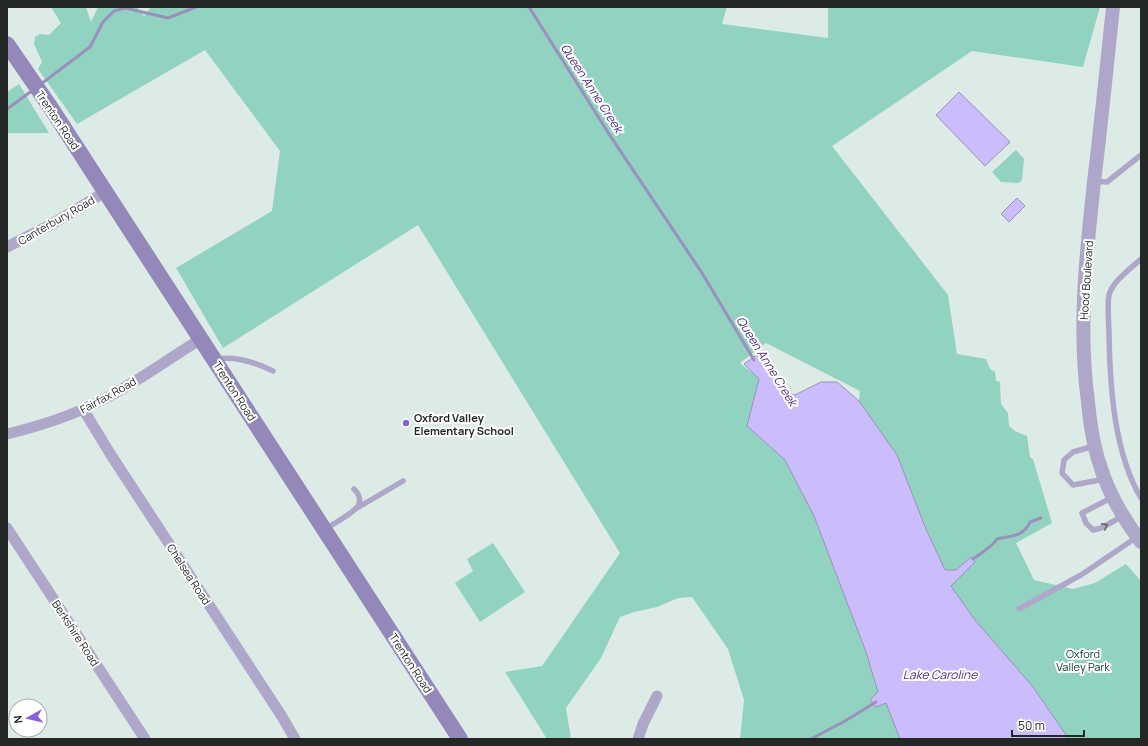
<svg xmlns="http://www.w3.org/2000/svg" width="1148" height="746" font-family="Manrope,sans-serif">
	<style>
		.green { fill: #91d3c0 }
		.water { fill: #cbbcfb; stroke: #9990bb }
		.lines { fill: none; stroke-linecap: round; stroke-linejoin: round }
		.stream { stroke: #9990bb; stroke-width: 3 }
		.service { stroke: #afa7ca; stroke-width: 5.5 }
		.minor { stroke: #afa7ca; stroke-width: 11 }
		.tertiary { stroke: #afa7ca; stroke-width: 14 }
		.secondary { stroke: #9487ba; stroke-width: 16 }
		.oneway { stroke: #626170 }
		.poi-dot { fill: #8860da; stroke: #fff; stroke-width: 1.5 }
		.labels { text-anchor: middle; dominant-baseline: central; stroke-width: 4; stroke-linejoin: round; paint-order: stroke }
		.street-label { font-size: 11px; fill: #232826; stroke: #fff }
		.poi-label { font-size: 11px; font-weight: bold; fill: #232826; stroke: #fff; text-anchor: start }
		.park-label { font-size: 11px; fill: #00372b; stroke: #fff }
		.water-label { font-size: 12px; font-style: italic; fill: #50308a; stroke: #fff }
	</style>
	<rect width="100%" height="100%" fill="#ddebe6"/>
	<g class="green">
		<path d="M51,7H86L91,22L98,7H137L144,16L151,7H727L722,24L828,38V7H1100L1083,67L972,51L832,146L948,295L957,354L986,359L990,369L995,372L996,381L1000,382L1001,404L1008,413L1009,426L1015,431L1027,436L1030,457L1033,459L1052,523L1016,543L1034,580L1073,589L1095,583L1126,564L1141,581V739H1067L1066,735L1031,685L975,620L951,586L971,557L956,570H945L926,529L897,455L859,401L860,391L766,343L740,363L760,379L747,426L785,460L814,516L866,652L878,692L886,703L900,739H740L744,700L728,649L692,597L678,598L657,607L634,612L620,617L601,658L566,708L571,739H547L505,672L542,666L620,553L418,225L223,348L176,268L272,211L280,151L205,50L77,124L38,69L42,62L34,44L35,37L40,34L49,35L61,23Z"/>
		<path d="M19,84L49,133H7V92Z"/>
		<path d="M1016,150L1024,159L1022,180L1019,183L1001,182L992,172Z"/>
		<path d="M493,543L525,592L480,622L455,583L473,571L467,559Z"/>
	</g>
	<g class="water">
		<path d="M959,92L1010,142L985,166L936,115Z"/>
		<path d="M1017,198L1025,206L1009,222L1001,214Z"/>
		<path d="M762,351C770,362 772,380 783,390C786,393 791,394 795,395L821,382H837L859,401L897,455L926,529L945,570H956L971,557L975,562L951,586L975,620L1033,687L1066,735L1067,739H900L886,703L876,707L870,700L878,692L866,652L814,516L785,460L747,426L759,379L744,364Z"/>
	</g>
	<g class="lines">
		<g class="stream">
			<path d="M529,7L609,134L702,273L754,360"/>
			<path d="M41,84L90,47L103,22L114,11L125,8L168,18L196,7"/>
			<path d="M7,109L33,90"/>
			<path d="M973,559C980,554 993,546 997,539C1009,536 1024,537 1030,522L1041,518"/>
			<path d="M811,739L845,721L876,702"/>
		</g>
		<g class="service">
			<path d="M1095,181L1107,182L1141,155"/>
			<path d="M1141,259C1132,267 1112,282 1109,295C1107,305 1109,324 1109,335C1110,386 1114,453 1141,498"/>
			<path d="M216,359C236,356 255,362 273,371"/>
			<path d="M1094,446L1073,452L1064,460L1062,473L1073,485L1105,479"/>
			<path d="M1113,497L1082,513L1086,523L1093,530L1101,528L1123,516"/>
			<path d="M357,508L403,481"/>
			<path d="M325,529C333,524 356,512 359,504C361,498 358,493 354,489"/>
			<path d="M1019,609L1081,575L1137,537"/>
		</g>
		<g class="minor">
			<path d="M7,247L52,224L105,192"/>
			<path d="M83,409L111,455L281,715L295,739"/>
			<path d="M7,434C40,426 72,416 102,400C136,383 168,359 201,339"/>
			<path d="M7,528L145,739"/>
			<path d="M638,739L643,724L657,696"/>
		</g>
		<path class="tertiary" d="M1113,7C1107,65 1101,124 1094,182C1086,256 1078,328 1088,402C1090,423 1093,445 1100,465C1108,493 1123,518 1141,542"/>
		<path class="secondary" d="M7,44L51,108L460,739"/>
	</g>
	<defs><path id="oneway-chevron" d="M-2-3.5L2.5 0L-2 3.5" fill="none" stroke-width="1.6" stroke-linecap="round" stroke-linejoin="round"/></defs>
	<use class="oneway" href="#oneway-chevron" transform="translate(1105 526) rotate(-27)"/>
	<circle class="poi-dot" cx="406" cy="423" r="4"/>
	<g class="labels">
		<g class="street-label">
			<text transform="translate(58 120) rotate(56)">Trenton Road</text>
			<text transform="translate(56 220) rotate(-30)">Canterbury Road</text>
			<text transform="translate(1086 280) rotate(-86)">Hood Boulevard</text>
			<text transform="translate(235 391) rotate(57)">Trenton Road</text>
			<text transform="translate(108 395) rotate(-29)">Fairfax Road</text>
			<text transform="translate(189 574) rotate(57)">Chelsea Road</text>
			<text transform="translate(76 633) rotate(57)">Berkshire Road</text>
			<text transform="translate(411 663) rotate(57)">Trenton Road</text>
		</g>
		<g class="poi-label">
			<text x="414" y="417">Oxford Valley<tspan x="414" dy="13">Elementary School</tspan></text>
		</g>
		<g class="park-label">
			<text x="1083" y="653">Oxford<tspan x="1083" dy="13">Valley Park</tspan></text>
		</g>
		<g class="water-label">
			<text transform="translate(592 88) rotate(57)">Queen Anne Creek</text>
			<text transform="translate(767 361) rotate(58)">Queen Anne Creek</text>
			<text x="940" y="674">Lake Caroline</text>
		</g>
	</g>
	<rect width="1148" height="746" fill="none" stroke="#232826" stroke-width="16"/>
	<g transform="translate(28 718) rotate(262)"><circle r="19" fill="#ffffff" stroke="#a7a9a8"/>
	<path d="M0-3L7 15L0 10L-7 15Z" fill="#8860da"/>
	<text y="-6" font-size="11" font-weight="bold" text-anchor="middle" fill="#232826">N</text>
	</g>
	<path d="M1012 730v6h72v-6" fill="none" stroke="#232826" stroke-width="2"/>
	<text x="1018" y="730" font-size="12" fill="#232826" stroke="#ffffff" stroke-width="3" paint-order="stroke">50 m</text>
</svg>
